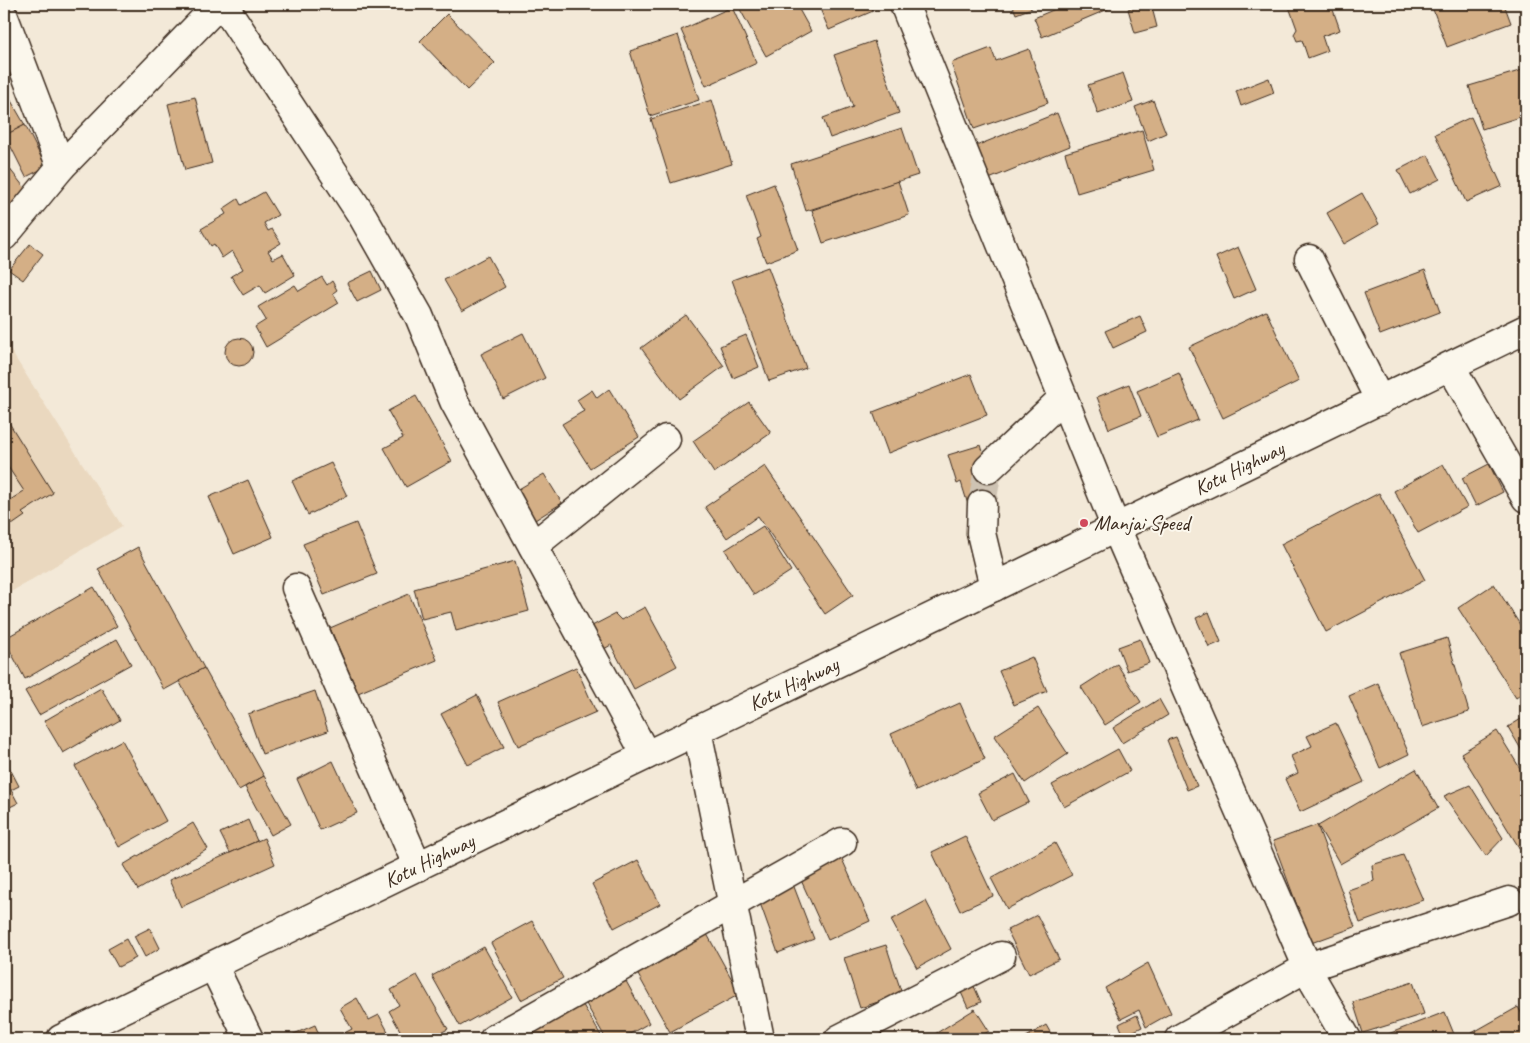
<svg xmlns="http://www.w3.org/2000/svg" width="1530" height="1043" font-family="Caveat,sans-serif">
	<style>
		.built { fill: #ead8bf }
		.building { fill: #d4af86; stroke: #3b2a1e }
		.lines { fill: none; stroke-linecap: round; stroke-linejoin: round }
		.minor-tunnel { stroke: #cec3b3; stroke-width: 28; stroke-dasharray: 28 14; stroke-linecap: butt }
		.minor-casing { stroke: #3b2a1e; stroke-width: 31 }
		.minor { stroke: #fbf7ec; stroke-width: 28 }
		.poi-dot { fill: #d1495b; stroke: #fbf7ec; stroke-width: 2 }
		.labels { text-anchor: middle; dominant-baseline: central; stroke-width: 4; stroke-linejoin: round; paint-order: stroke }
		.street-label { font-size: 21px; fill: #3b2a1e; stroke: #fbf7ec }
		.poi-label { font-size: 21px; fill: #3b2a1e; stroke: #fbf7ec; text-anchor: start }
	</style>
	<rect width="100%" height="100%" fill="#f3e9d8"/>
	<filter id="ink" filterUnits="userSpaceOnUse"><feTurbulence type="fractalNoise" baseFrequency=".02" numOctaves="2"/><feDisplacementMap in="SourceGraphic" scale="10" xChannelSelector="R" yChannelSelector="G"/><feConvolveMatrix kernelMatrix="1 2 1 2 8 2 1 2 1" color-interpolation-filters="sRGB"/></filter>
	<g filter="url(#ink)">
		<path class="built" d="M4,340L122,526L4,596Z"/>
		<g class="building">
			<path d="M737,4H796L811,31L766,56Z"/>
			<path d="M818,4H870L873,11L829,30Z"/>
			<path d="M1012,4H1030L1032,8L1016,14Z"/>
			<path d="M1067,4H1112L1113,7L1042,37L1034,18Z"/>
			<path d="M1146,4H1151L1157,27L1135,33L1128,9Z"/>
			<path d="M1288,4H1331L1340,30L1322,36L1327,51L1308,58L1302,40L1297,41L1294,34L1297,29Z"/>
			<path d="M1431,4H1504L1511,23L1447,47Z"/>
			<path d="M1522,4H1526V19Z"/>
			<path d="M732,7L757,63L706,86L681,30Z"/>
			<path d="M447,14L495,63L467,90L420,41Z"/>
			<path d="M678,35L699,100L650,116L630,51Z"/>
			<path d="M874,41L899,113L830,138L823,118L853,107L834,55Z"/>
			<path d="M991,48L996,61L1029,49L1048,103L974,129L951,63Z"/>
			<path d="M1526,69V115L1482,129L1469,86Z"/>
			<path d="M1123,73L1133,102L1098,114L1088,85Z"/>
			<path d="M1269,78L1274,93L1241,106L1236,91Z"/>
			<path d="M6,92L25,125L4,136V94Z"/>
			<path d="M195,97L212,163L185,170L168,104Z"/>
			<path d="M712,100L732,164L671,183L651,119Z"/>
			<path d="M1153,100L1166,133L1148,141L1135,107Z"/>
			<path d="M1057,113L1070,146L989,179L976,146Z"/>
			<path d="M1471,117L1502,186L1466,202L1435,134Z"/>
			<path d="M25,125L46,167L26,177L5,135Z"/>
			<path d="M902,128L918,175L806,211L791,164Z"/>
			<path d="M1142,130L1154,170L1077,193L1065,153Z"/>
			<path d="M1428,155L1440,179L1410,194L1398,170Z"/>
			<path d="M9,168L27,191L4,214V173Z"/>
			<path d="M898,181L909,215L823,243L812,210Z"/>
			<path d="M774,184L798,250L766,262L757,239L761,237L746,195Z"/>
			<path d="M264,192L278,215L264,223L268,231L272,229L281,243L268,251L273,259L283,254L295,275L265,293L260,285L243,295L231,276L243,269L232,251L222,258L214,244L211,246L201,229L226,214L223,209L238,199L241,205Z"/>
			<path d="M1362,193L1379,224L1344,244L1327,213Z"/>
			<path d="M30,244L43,254L23,280L9,270Z"/>
			<path d="M1238,247L1256,289L1234,299L1216,257Z"/>
			<path d="M488,256L505,287L462,311L444,280Z"/>
			<path d="M768,267L806,368L769,381L732,280Z"/>
			<path d="M1425,270L1440,312L1380,335L1364,293Z"/>
			<path d="M372,271L381,290L357,302L347,283Z"/>
			<path d="M322,277L327,285L332,281L337,290L333,293L339,303L266,347L255,327L266,320L258,307L295,285L299,291Z"/>
			<path d="M1266,311L1299,381L1223,418L1189,347Z"/>
			<path d="M686,315L724,366L679,399L641,348Z"/>
			<path d="M1140,316L1147,332L1113,348L1105,331Z"/>
			<path d="M523,333L545,378L503,399L481,354Z"/>
			<path d="M746,335L759,367L733,378L720,346Z"/>
			<circle cx="239" cy="352" r="14"/>
			<path d="M1179,373L1198,420L1157,437L1137,391Z"/>
			<path d="M971,374L987,415L888,453L873,412Z"/>
			<path d="M1129,384L1141,416L1109,429L1097,397Z"/>
			<path d="M609,389L639,437L590,468L562,424L584,411L577,400L592,390L597,398Z"/>
			<path d="M416,396L452,461L406,487L384,448L403,438L388,411Z"/>
			<path d="M749,402L771,433L714,473L693,441Z"/>
			<path d="M6,418L53,493L22,513L25,516L12,525L10,521L4,524V504L24,491L4,461Z"/>
			<path d="M981,445L997,499L969,508L961,482L957,484L948,455Z"/>
			<path d="M331,463L347,496L308,515L292,481Z"/>
			<path d="M1443,464L1467,507L1418,533L1394,491Z"/>
			<path d="M1489,464L1503,492L1476,506L1462,478Z"/>
			<path d="M765,466L853,595L825,614L758,516L727,538L705,507Z"/>
			<path d="M544,474L562,503L535,520L517,490Z"/>
			<path d="M248,480L273,537L234,554L209,497Z"/>
			<path d="M1379,493L1425,580L1326,632L1281,544Z"/>
			<path d="M356,523L377,574L324,595L303,544Z"/>
			<path d="M763,526L791,571L754,595L725,550Z"/>
			<path d="M138,547L204,668L164,690L98,569Z"/>
			<path d="M515,561L529,611L456,631L451,612L422,619L414,589Z"/>
			<path d="M1494,584L1526,634V691L1516,698L1458,608Z"/>
			<path d="M94,587L117,626L25,679L4,639Z"/>
			<path d="M409,594L437,660L358,693L330,628Z"/>
			<path d="M645,607L677,666L634,689L611,645L604,649L592,626L615,614L621,620Z"/>
			<path d="M1209,612L1221,642L1209,647L1196,618Z"/>
			<path d="M1447,638L1469,712L1422,727L1399,653Z"/>
			<path d="M117,639L131,664L39,715L25,691Z"/>
			<path d="M1140,639L1149,663L1127,671L1118,647Z"/>
			<path d="M1032,657L1047,691L1014,705L999,671Z"/>
			<path d="M1117,664L1141,702L1105,725L1081,687Z"/>
			<path d="M576,667L596,712L518,746L498,702Z"/>
			<path d="M204,668L264,776L239,790L179,681Z"/>
			<path d="M1378,683L1409,754L1380,768L1349,696Z"/>
			<path d="M101,688L120,720L63,753L44,721Z"/>
			<path d="M315,691L328,731L262,754L248,714Z"/>
			<path d="M477,695L504,747L468,765L441,714Z"/>
			<path d="M1159,699L1168,715L1122,743L1113,728Z"/>
			<path d="M960,703L985,759L916,791L891,734Z"/>
			<path d="M1038,708L1068,754L1025,783L994,736Z"/>
			<path d="M1526,716V755L1525,756L1508,727Z"/>
			<path d="M1336,723L1364,782L1300,812L1285,779L1298,773L1291,756L1312,746L1307,736Z"/>
			<path d="M1497,731L1526,778V859L1461,753Z"/>
			<path d="M1176,737L1197,786L1187,790L1167,740Z"/>
			<path d="M122,740L166,821L119,847L75,766Z"/>
			<path d="M1118,749L1130,771L1064,807L1052,785Z"/>
			<path d="M333,761L357,813L320,830L297,779Z"/>
			<path d="M7,763L19,786L11,790L18,803L4,810V765Z"/>
			<path d="M1416,769L1438,808L1340,864L1318,826Z"/>
			<path d="M1015,774L1029,802L992,820L978,793Z"/>
			<path d="M264,776L291,824L271,835L245,787Z"/>
			<path d="M1470,785L1503,838L1486,856L1444,796Z"/>
			<path d="M248,820L257,841L230,853L220,833Z"/>
			<path d="M193,823L208,849L138,890L123,865Z"/>
			<path d="M1317,825L1355,927L1311,943L1273,841Z"/>
			<path d="M965,836L993,896L960,911L932,852Z"/>
			<path d="M264,838L275,864L181,907L169,880Z"/>
			<path d="M1055,843L1072,875L1007,909L991,878Z"/>
			<path d="M1403,855L1423,900L1360,923L1348,890L1374,881L1372,865Z"/>
			<path d="M842,859L870,921L828,940L800,878Z"/>
			<path d="M638,860L660,904L614,928L592,884Z"/>
			<path d="M791,879L814,939L778,953L756,892Z"/>
			<path d="M926,901L951,949L917,968L891,920Z"/>
			<path d="M1037,915L1059,959L1029,974L1007,930Z"/>
			<path d="M532,921L563,978L521,1000L491,943Z"/>
			<path d="M702,925L740,994L670,1032L632,964Z"/>
			<path d="M150,928L160,948L145,957L134,936Z"/>
			<path d="M126,939L136,958L118,967L108,949Z"/>
			<path d="M886,945L902,994L860,1008L844,958Z"/>
			<path d="M484,947L512,997L460,1026L432,976Z"/>
			<path d="M1148,963L1171,1013L1146,1027L1139,1010L1121,1019L1105,988Z"/>
			<path d="M621,972L649,1023L621,1039H606L581,995Z"/>
			<path d="M417,975L448,1029L429,1039H405L389,1011L399,1005L391,990Z"/>
			<path d="M1413,982L1424,1014L1363,1033L1353,1002Z"/>
			<path d="M973,984L981,1002L968,1008L960,990Z"/>
			<path d="M577,995L603,1039H533L525,1026Z"/>
			<path d="M357,998L369,1020L379,1015L392,1039H333L352,1029L340,1008Z"/>
			<path d="M1518,1007L1526,1021V1039H1476L1472,1033Z"/>
			<path d="M975,1009L989,1031L976,1039H939L935,1034Z"/>
			<path d="M1445,1012L1456,1039H1390L1388,1034Z"/>
			<path d="M1137,1015L1142,1027L1124,1036L1119,1024Z"/>
			<path d="M315,1025L321,1039H282Z"/>
			<path d="M1046,1025L1054,1039H1023Z"/>
		</g>
		<g class="lines">
			<path class="minor-tunnel" d="M982,504L988,469"/>
			<g class="minor-casing">
				<g id="minor">
					<path d="M223,4L363,217L419,316L454,401L646,755"/>
					<path d="M904,4L1116,528L1314,982L1347,1039"/>
					<path d="M4,17L61,167"/>
					<path d="M4,236L61,167L219,4"/>
					<path d="M1309,259L1380,401"/>
					<path d="M1451,367L1526,498"/>
					<path d="M988,469L1063,398"/>
					<path d="M982,504L981,533L994,587"/>
					<path d="M533,546L666,439"/>
					<path d="M296,588L418,867"/>
					<path d="M697,730L760,1039"/>
					<path d="M214,967L249,1039"/>
					<path id="s1" d="M61,1039L1526,329"/>
					<path d="M494,1039L842,842"/>
					<path d="M839,1039L1001,956"/>
					<path d="M1179,1039L1308,967L1509,901"/>
				</g>
			</g>
			<use href="#minor" class="minor"/>
		</g>
	</g>
	<circle class="poi-dot" cx="1084" cy="523" r="5"/>
	<g class="labels">
		<g class="street-label">
			<text stroke="none"><textPath href="#s1" startOffset="1309">Kotu Highway</textPath></text>
			<text stroke="none"><textPath href="#s1" startOffset="814">Kotu Highway</textPath></text>
			<text stroke="none"><textPath href="#s1" startOffset="409">Kotu Highway</textPath></text>
		</g>
		<g class="poi-label">
			<text x="1094" y="523">Manjai Speed</text>
		</g>
	</g>
	<rect width="1530" height="1043" fill="none" stroke="#fbf7ec" stroke-width="20"/>
	<rect x="10" y="10" width="1510" height="1023" fill="none" stroke="#3b2a1e" stroke-width="2" filter="url(#ink)"/>
</svg>
